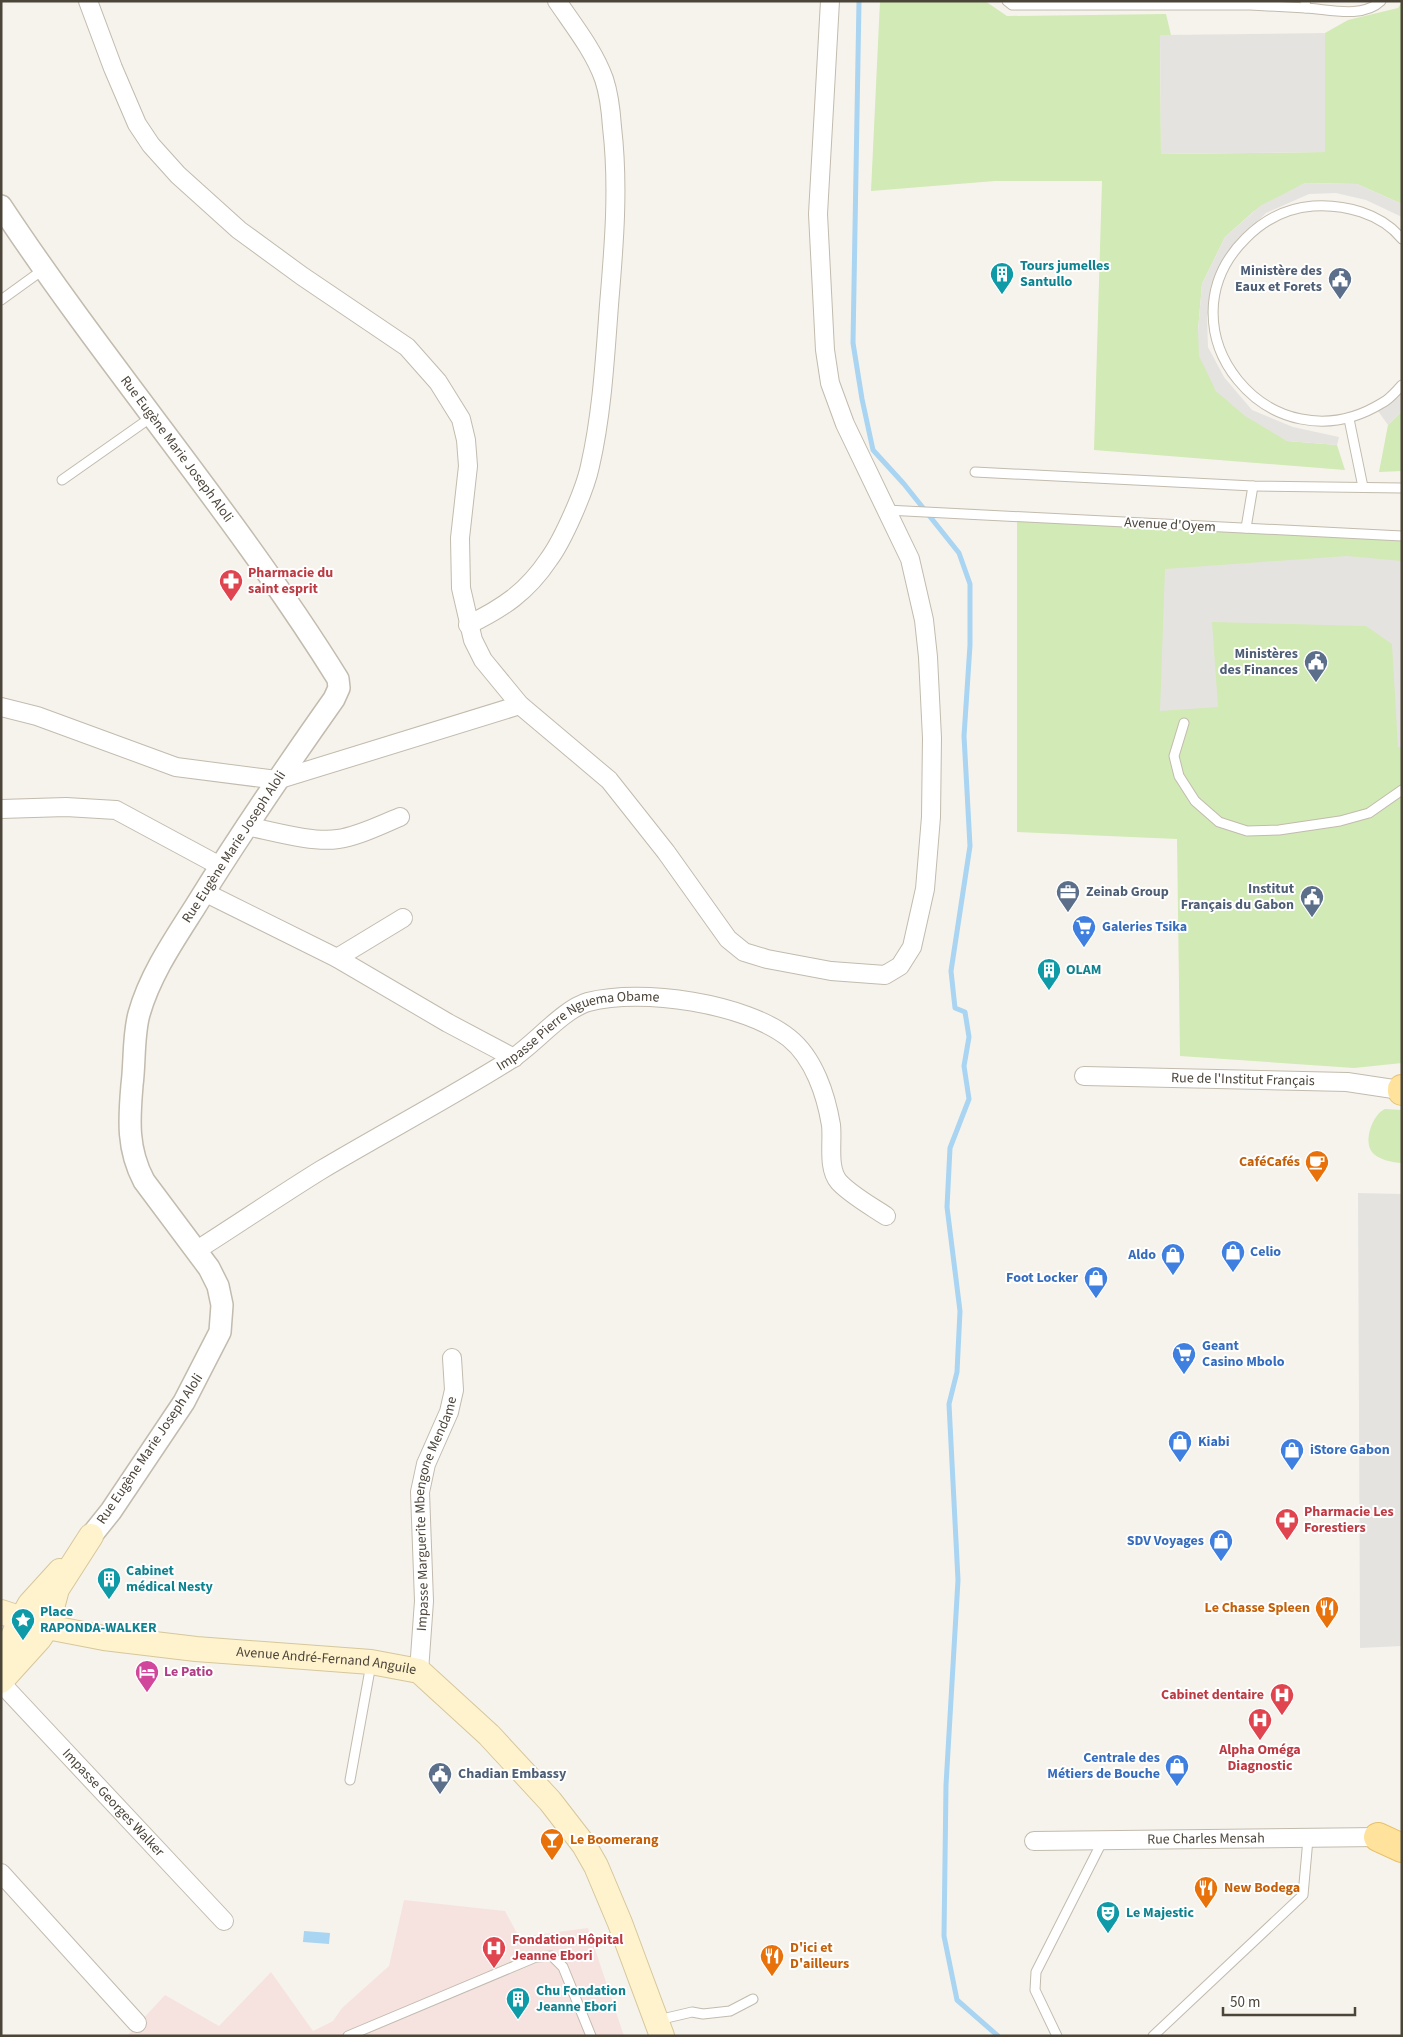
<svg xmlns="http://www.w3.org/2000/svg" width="1403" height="2037" font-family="'Source Sans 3',sans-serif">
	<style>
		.medical { fill: #f6e3e0 }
		.green { fill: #d2eab5 }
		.parking { fill: #e5e3e0 }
		.water { fill: #a9d4f2 }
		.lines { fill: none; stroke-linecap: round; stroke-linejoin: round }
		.stream { stroke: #a9d4f2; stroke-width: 5 }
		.service-casing { stroke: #c2bbae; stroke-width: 11 }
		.minor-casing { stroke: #c2bbae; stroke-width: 20 }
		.tertiary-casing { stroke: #c2bbae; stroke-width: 24 }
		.secondary-casing { stroke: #d6c79b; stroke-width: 26 }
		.primary-casing { stroke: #e6c16a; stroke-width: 30 }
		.service { stroke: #fff; stroke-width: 9 }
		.minor { stroke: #fff; stroke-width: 18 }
		.tertiary { stroke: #fff; stroke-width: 21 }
		.secondary { stroke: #fff3cd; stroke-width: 24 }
		.primary { stroke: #ffe39c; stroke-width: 28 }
		.labels { text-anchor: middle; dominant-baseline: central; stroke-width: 4; stroke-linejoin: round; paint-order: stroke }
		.culture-label { font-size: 14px; font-weight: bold; fill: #0d838f; stroke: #fff; text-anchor: start }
		.service-label { font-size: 14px; font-weight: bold; fill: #4e5e75; stroke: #fff; text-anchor: end }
		.street-label { font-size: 14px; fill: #4b4439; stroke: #fff }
		.health-label { font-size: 14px; font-weight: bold; fill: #be3a42; stroke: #fff; text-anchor: start }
		.shop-label { font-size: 14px; font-weight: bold; fill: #366cbe; stroke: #fff; text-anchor: start }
		.food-label { font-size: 14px; font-weight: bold; fill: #c56008; stroke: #fff; text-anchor: start }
		.hotel-label { font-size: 14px; font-weight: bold; fill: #b23c85; stroke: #fff; text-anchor: start }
	</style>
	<rect width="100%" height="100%" fill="#f6f3ec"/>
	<path class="medical" d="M404,1900L505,1911L519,1937L588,1928L624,2036H127L165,1995L219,2026L271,1972L313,2031L333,2021L342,2008L389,1966Z"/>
	<g class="green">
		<path d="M880,1H985L1007,16L1166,14L1171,35H1160L1161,154L1325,152V33L1348,20L1398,8L1402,2V204L1357,184L1305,183L1254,211L1225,237L1202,284L1198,330L1216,391L1287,441L1337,445L1345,470L1094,450L1102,181H995L871,191Z"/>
		<path d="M1402,411V471L1379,472L1388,425Z"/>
		<path d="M1017,517L1402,536V1063L1354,1068L1180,1056L1177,839L1017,832Z"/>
		<path d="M1385,1109L1402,1110V1163C1393,1163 1377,1159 1372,1152C1363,1140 1373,1114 1385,1109Z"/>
	</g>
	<g class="parking">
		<path d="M1325,33V152L1161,154L1160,35Z"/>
		<path d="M1305,183L1357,184L1402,204V217L1366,200L1336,193L1309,194L1266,213L1238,241L1220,274L1207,317L1208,347L1224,377L1252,410L1293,427L1339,437L1337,445L1287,441L1245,416L1216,391L1199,356L1198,330L1202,284L1225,237L1260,206Z"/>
		<path d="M1402,391V411L1388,425L1378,411Z"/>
		<path d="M1347,556L1402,561V747H1398L1392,644L1366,626L1212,622L1218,707L1160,711L1165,569Z"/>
		<path d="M1358,1193L1402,1194V1646L1360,1648Z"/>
	</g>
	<path class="water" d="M304,1931L330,1933L329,1944L303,1942Z"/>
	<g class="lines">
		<path class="stream" d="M859,1L853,343L862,399L873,450L904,484L959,553L970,584V645L964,736L970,846L951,971L955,1008L965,1012L969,1037L964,1066L969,1099L950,1148L947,1207L960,1311L957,1372L949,1404L958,1580L946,1785L944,1936L957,2000L998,2036"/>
		<g class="service-casing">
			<g id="service">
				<path d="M1007,1L1012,5H1250L1306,8"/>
				<path d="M1305,1L1306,8C1328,9 1362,19 1381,1"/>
				<path d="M1402,239C1381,213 1344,204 1313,206C1286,208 1265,219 1246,238C1155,328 1270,472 1382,403C1390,399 1396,391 1402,385"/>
				<path d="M1,300L44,269"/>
				<path d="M1349,419L1363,487"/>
				<path d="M975,472L1253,486L1402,488"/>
				<path d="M62,480L153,416"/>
				<path d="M886,510L1402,536"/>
				<path d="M1246,528L1253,486"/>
				<path d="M1184,723L1174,756L1179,776L1195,801L1219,822L1247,831L1279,830L1340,821L1369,813L1402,790"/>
				<path d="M350,1780L371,1664"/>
				<path d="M658,2020L692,2012L703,2014L730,2011L753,1999"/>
				<path d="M348,2036L536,1957L552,1956L563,1967L591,2036"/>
				<path d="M1057,2036L1035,1990L1036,1972L1103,1840"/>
				<path d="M1153,2036L1303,1895L1308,1839"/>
			</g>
		</g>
		<g class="minor-casing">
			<g id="minor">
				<path d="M88,1L113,68L137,124L151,145L178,175L239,230L302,276L407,347L438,382L461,419L466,440L468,466L460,538L461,588L473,640L483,660L520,705L609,780L666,852L728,939L744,952L767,959L831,971L885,975L900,966L912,947L925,889L931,817L932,738L928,657L924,620L910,559L845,424L830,383L825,350L818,214L830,1"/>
				<path d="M468,625C503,608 527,592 549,559C563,540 585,490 590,466C602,414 605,358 609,305C614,246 619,186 612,127C611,112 609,94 604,79C594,51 574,26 557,1"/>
				<path d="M1,707L37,716L176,767L277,780L520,705"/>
				<path d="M1,809L66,807L116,810L220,866"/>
				<path d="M246,826C272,831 312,843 338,839C359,836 380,825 400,817"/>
				<path d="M204,892L337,958L448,1023L514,1058"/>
				<path d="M337,958L403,918"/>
				<path id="s1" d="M1084,1076L1347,1082L1400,1090"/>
				<path id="s2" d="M197,1250C238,1224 279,1196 321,1170C383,1133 448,1099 510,1060C533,1046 563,1009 588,1002C642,988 745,1003 789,1038C814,1058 826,1095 831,1125C833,1142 827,1168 839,1182C851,1195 871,1206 886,1216"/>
				<path id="s3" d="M419,1671L424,1601L420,1492L426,1464L449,1412L454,1390L452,1358"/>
				<path id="s4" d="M1,1683L224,1921"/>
				<path id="s5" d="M1034,1841L1378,1837"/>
				<path d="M1,1873L137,2023"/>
			</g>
		</g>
		<g class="tertiary-casing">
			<g id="tertiary">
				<path id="s6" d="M1,206C108,368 236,515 338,679L339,688L334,699C286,767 239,836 195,907C174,940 150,975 139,1014C133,1036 135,1062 132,1085C129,1120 127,1149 144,1181L209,1268L218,1286L222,1305L220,1332L184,1402L111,1511L91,1536"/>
			</g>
		</g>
		<g class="secondary-casing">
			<g id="secondary">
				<path id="s7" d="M1,1612L47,1627L104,1638L196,1649L371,1662L419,1671L489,1735L550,1801L584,1845L596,1866L620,1923L662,2036"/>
				<path d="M1,1665L17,1627L30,1604L60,1571"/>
				<path d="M1,1681L39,1639L47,1627L57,1589L91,1536"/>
			</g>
		</g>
		<g class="primary-casing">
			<g id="primary">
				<path d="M1402,1089V1091"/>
				<path d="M1378,1837L1402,1848"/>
			</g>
		</g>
		<use href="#service" class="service"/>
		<use href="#minor" class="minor"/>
		<use href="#tertiary" class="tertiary"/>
		<use href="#secondary" class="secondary"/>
		<use href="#primary" class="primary"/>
	</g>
	<defs>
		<g id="building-pin" transform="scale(1.25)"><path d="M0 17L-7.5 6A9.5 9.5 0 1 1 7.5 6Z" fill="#0f9aa8" stroke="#fff"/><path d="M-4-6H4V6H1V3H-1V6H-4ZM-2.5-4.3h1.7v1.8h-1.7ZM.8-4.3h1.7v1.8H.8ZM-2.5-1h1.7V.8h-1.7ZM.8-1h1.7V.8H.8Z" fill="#fff"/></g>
		<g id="civic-pin" transform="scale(1.25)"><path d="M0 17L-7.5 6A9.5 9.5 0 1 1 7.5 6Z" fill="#5c6f8a" stroke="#fff"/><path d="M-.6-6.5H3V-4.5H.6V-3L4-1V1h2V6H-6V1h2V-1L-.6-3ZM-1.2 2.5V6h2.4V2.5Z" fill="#fff"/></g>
		<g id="pharmacy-pin" transform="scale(1.25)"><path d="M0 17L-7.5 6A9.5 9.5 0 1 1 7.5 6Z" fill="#e0444e" stroke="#fff"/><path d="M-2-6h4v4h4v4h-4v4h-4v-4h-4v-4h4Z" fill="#fff"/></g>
		<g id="office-pin" transform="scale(1.25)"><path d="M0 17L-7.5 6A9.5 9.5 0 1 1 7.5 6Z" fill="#5c6f8a" stroke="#fff"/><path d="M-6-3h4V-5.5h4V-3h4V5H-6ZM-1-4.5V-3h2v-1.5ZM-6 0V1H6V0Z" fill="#fff"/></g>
		<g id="supermarket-pin" transform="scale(1.25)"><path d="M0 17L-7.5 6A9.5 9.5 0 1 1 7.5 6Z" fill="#3f7fe0" stroke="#fff"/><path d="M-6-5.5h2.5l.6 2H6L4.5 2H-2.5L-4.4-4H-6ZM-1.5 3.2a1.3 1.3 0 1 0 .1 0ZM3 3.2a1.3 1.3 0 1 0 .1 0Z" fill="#fff"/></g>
		<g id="cafe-pin" transform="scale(1.25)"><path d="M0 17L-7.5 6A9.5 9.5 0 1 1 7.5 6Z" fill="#e8710a" stroke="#fff"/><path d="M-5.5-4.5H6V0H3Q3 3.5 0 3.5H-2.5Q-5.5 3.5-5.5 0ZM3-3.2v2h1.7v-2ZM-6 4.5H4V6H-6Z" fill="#fff"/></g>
		<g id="shop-pin" transform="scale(1.25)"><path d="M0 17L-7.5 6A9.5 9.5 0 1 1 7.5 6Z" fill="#3f7fe0" stroke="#fff"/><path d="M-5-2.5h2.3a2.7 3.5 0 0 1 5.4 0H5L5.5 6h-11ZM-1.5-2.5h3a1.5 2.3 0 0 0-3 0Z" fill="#fff"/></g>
		<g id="restaurant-pin" transform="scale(1.25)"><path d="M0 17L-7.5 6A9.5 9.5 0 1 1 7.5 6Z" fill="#e8710a" stroke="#fff"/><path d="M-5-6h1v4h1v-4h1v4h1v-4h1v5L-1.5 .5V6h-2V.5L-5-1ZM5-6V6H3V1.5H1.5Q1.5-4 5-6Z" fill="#fff"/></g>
		<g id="sight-pin" transform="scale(1.25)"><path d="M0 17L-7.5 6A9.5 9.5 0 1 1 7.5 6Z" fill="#0f9aa8" stroke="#fff"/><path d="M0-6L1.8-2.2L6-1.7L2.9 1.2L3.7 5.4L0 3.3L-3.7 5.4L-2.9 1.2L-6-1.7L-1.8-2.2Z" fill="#fff"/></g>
		<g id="hotel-pin" transform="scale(1.25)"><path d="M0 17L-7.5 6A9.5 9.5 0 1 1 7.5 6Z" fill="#d1479c" stroke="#fff"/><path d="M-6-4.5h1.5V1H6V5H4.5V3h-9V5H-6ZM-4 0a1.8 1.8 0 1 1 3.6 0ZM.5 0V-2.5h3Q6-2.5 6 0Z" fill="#fff"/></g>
		<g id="hospital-pin" transform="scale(1.25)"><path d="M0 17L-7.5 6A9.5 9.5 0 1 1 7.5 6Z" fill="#e0444e" stroke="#fff"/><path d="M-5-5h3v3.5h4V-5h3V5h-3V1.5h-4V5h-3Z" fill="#fff"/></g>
		<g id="bar-pin" transform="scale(1.25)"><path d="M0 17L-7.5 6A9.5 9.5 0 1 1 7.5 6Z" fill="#e8710a" stroke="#fff"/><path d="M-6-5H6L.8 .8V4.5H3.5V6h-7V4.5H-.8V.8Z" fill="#fff"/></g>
		<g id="theatre-pin" transform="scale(1.25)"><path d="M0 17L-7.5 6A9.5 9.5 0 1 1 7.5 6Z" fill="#0f9aa8" stroke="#fff"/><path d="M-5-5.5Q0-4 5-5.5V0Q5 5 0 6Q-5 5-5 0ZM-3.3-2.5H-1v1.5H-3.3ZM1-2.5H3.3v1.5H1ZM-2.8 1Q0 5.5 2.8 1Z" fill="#fff"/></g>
	</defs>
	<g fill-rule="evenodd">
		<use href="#building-pin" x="1002" y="274"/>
		<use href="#civic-pin" x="1340" y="279"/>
		<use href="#pharmacy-pin" x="231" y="581"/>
		<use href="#civic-pin" x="1316" y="662"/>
		<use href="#office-pin" x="1068" y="892"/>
		<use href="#civic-pin" x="1312" y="897"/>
		<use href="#supermarket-pin" x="1084" y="927"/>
		<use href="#building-pin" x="1049" y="970"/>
		<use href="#cafe-pin" x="1317" y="1162"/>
		<use href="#shop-pin" x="1233" y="1252"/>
		<use href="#shop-pin" x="1173" y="1255"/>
		<use href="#shop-pin" x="1096" y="1278"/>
		<use href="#supermarket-pin" x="1184" y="1354"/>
		<use href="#shop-pin" x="1180" y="1442"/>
		<use href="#shop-pin" x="1292" y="1450"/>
		<use href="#pharmacy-pin" x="1287" y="1520"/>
		<use href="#shop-pin" x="1221" y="1541"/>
		<use href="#building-pin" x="109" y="1579"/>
		<use href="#restaurant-pin" x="1327" y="1608"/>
		<use href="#sight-pin" x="23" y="1620"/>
		<use href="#hotel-pin" x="147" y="1672"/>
		<use href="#hospital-pin" x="1282" y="1695"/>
		<use href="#hospital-pin" x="1260" y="1720"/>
		<use href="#shop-pin" x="1177" y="1766"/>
		<use href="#civic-pin" x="440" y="1774"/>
		<use href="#bar-pin" x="552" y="1840"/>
		<use href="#restaurant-pin" x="1206" y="1888"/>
		<use href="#theatre-pin" x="1108" y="1913"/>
		<use href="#hospital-pin" x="494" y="1948"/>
		<use href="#restaurant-pin" x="772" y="1956"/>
		<use href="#building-pin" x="518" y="1999"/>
	</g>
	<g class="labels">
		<g class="culture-label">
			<text x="1020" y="266">Tours jumelles<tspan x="1020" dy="16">Santullo</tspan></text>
			<text x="1066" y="970">OLAM</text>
			<text x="126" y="1571">Cabinet<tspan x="126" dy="16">médical Nesty</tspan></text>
			<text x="40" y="1612">Place<tspan x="40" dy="16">RAPONDA-WALKER</tspan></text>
			<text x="1126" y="1913">Le Majestic</text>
			<text x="536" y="1991">Chu Fondation<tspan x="536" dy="16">Jeanne Ebori</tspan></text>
		</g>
		<g class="service-label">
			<text x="1322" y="271">Ministère des<tspan x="1322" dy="16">Eaux et Forets</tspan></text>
			<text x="1298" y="654">Ministères<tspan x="1298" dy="16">des Finances</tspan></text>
			<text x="1294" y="889">Institut<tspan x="1294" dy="16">Français du Gabon</tspan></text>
			<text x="1086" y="892" text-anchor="start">Zeinab Group</text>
			<text x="458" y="1774" text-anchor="start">Chadian Embassy</text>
		</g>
		<g class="street-label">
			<text stroke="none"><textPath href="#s6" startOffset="300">Rue Eugène Marie Joseph Aloli</textPath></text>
			<text transform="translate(1170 525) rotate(3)">Avenue d'Oyem</text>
			<text transform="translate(234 847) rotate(-57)">Rue Eugène Marie Joseph Aloli</text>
			<text stroke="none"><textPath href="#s2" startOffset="444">Impasse Pierre Nguema Obame</textPath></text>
			<text stroke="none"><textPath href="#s1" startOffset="159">Rue de l'Institut Français</textPath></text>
			<text transform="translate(150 1449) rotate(-56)">Rue Eugène Marie Joseph Aloli</text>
			<text stroke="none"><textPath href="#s3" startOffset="160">Impasse Marguerite Mbengone Mendame</textPath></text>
			<text stroke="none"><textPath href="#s7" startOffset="330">Avenue André-Fernand Anguile</textPath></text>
			<text stroke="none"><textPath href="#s4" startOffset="164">Impasse Georges Walker</textPath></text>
			<text stroke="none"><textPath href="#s5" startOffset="172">Rue Charles Mensah</textPath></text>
		</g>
		<g class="health-label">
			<text x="248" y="573">Pharmacie du<tspan x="248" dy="16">saint esprit</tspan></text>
			<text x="1304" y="1512">Pharmacie Les<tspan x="1304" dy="16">Forestiers</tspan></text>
			<text x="1264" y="1695" text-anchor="end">Cabinet dentaire</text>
			<text x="1260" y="1750" text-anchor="middle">Alpha Oméga<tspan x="1260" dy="16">Diagnostic</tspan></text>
			<text x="512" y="1940">Fondation Hôpital<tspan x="512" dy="16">Jeanne Ebori</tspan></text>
		</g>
		<g class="shop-label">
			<text x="1102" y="927">Galeries Tsika</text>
			<text x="1250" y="1252">Celio</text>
			<text x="1156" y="1255" text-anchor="end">Aldo</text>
			<text x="1078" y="1278" text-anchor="end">Foot Locker</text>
			<text x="1202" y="1346">Geant<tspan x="1202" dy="16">Casino Mbolo</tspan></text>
			<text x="1198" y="1442">Kiabi</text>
			<text x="1310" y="1450">iStore Gabon</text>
			<text x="1204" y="1541" text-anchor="end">SDV Voyages</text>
			<text x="1160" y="1758" text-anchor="end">Centrale des<tspan x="1160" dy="16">Métiers de Bouche</tspan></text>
		</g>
		<g class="food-label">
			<text x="1300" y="1162" text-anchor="end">CaféCafés</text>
			<text x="1310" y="1608" text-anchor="end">Le Chasse Spleen</text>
			<text x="570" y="1840">Le Boomerang</text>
			<text x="1224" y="1888">New Bodega</text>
			<text x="790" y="1948">D'ici et<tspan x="790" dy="16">D'ailleurs</tspan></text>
		</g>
		<g class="hotel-label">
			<text x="164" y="1672">Le Patio</text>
		</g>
	</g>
	<rect width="1403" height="2037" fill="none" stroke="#4b4439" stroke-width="5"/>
	<path d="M1223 2007v8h132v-8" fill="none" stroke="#4b4439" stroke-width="2.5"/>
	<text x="1230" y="2007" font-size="15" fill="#4b4439" stroke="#ffffff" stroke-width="4" paint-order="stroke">50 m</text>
</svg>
